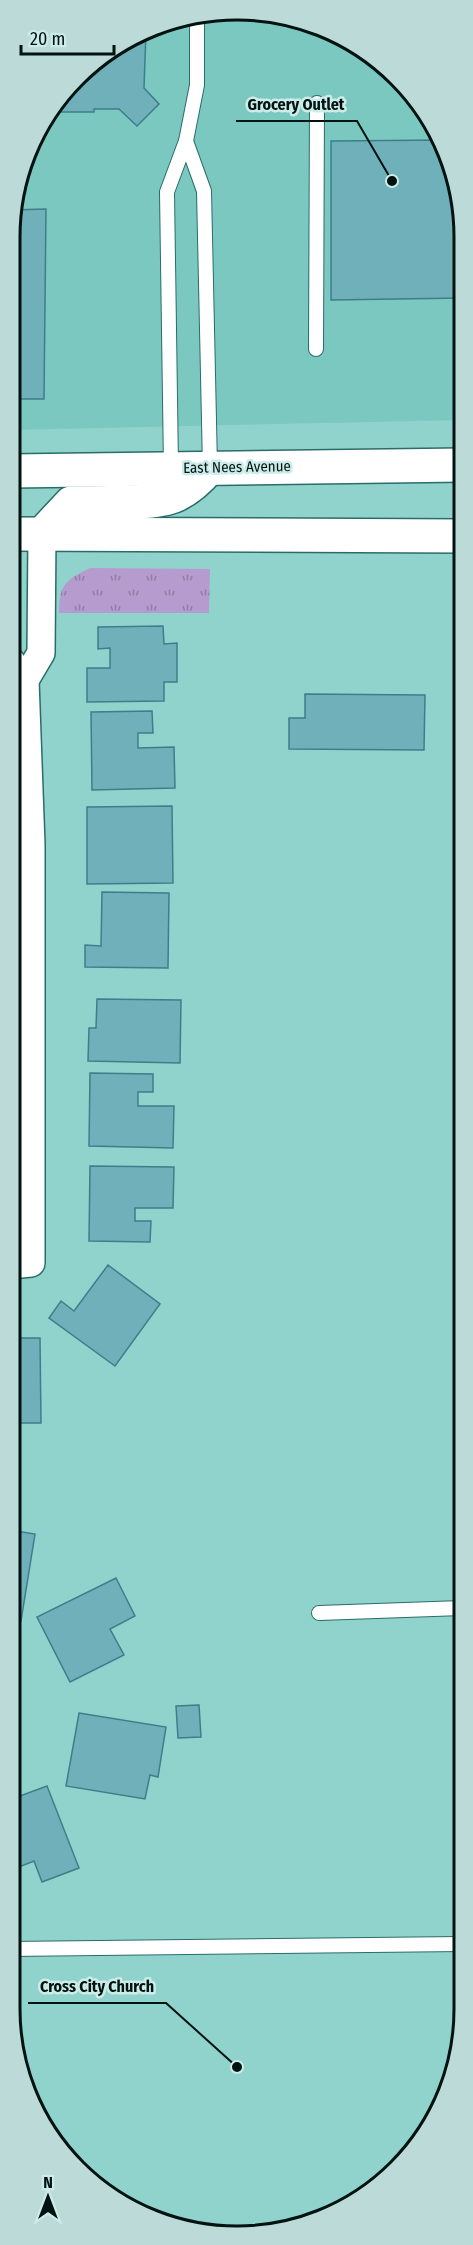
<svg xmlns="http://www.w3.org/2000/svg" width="473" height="2245" font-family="'Fira Sans Condensed',sans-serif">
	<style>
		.built { fill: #7bc8c1 }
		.park { fill: url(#park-tufts) }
		.building { fill: #6fb0ba; stroke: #3d7f89; stroke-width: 1.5 }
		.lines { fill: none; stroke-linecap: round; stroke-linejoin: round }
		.lane-casing { stroke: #2a6d68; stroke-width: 16 }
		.street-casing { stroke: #2a6d68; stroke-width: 30 }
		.secondary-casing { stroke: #2a6d68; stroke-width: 36 }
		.lane { stroke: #fff; stroke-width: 14 }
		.street { stroke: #fff; stroke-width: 27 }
		.secondary { stroke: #fff; stroke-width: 33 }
		.labels { text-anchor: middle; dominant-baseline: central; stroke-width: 5; stroke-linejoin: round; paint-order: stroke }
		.street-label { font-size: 15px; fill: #001311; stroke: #ccece9 }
		.rim { fill: none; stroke: #001311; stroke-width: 3 }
		.leader { fill: none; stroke: #001311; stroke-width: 2 }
		.callout-dot { fill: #001311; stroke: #ccece9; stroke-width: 2 }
		.callout-label { font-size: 16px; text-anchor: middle; font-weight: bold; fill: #001311; stroke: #ccece9; stroke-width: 5; stroke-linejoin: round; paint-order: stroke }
	</style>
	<defs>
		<pattern id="park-tufts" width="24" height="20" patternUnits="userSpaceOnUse" patternTransform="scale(1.5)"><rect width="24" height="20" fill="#b69bcf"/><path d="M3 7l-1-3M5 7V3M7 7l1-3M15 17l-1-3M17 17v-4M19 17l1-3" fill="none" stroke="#927da7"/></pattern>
	</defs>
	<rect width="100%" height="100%" fill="#90d3cd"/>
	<path class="built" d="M266,11L337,32L398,76L441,136L463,221V420L11,430V207L39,123L98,56L177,17Z"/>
	<path class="park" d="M90,568L210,569L209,613H59C59,585 65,580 90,568Z"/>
	<g class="building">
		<path d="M146,32L144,88L159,104L137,126L119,109H94V112H49L98,56Z"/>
		<path d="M442,140L463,221V298L331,300V141Z"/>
		<path d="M46,209L44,399H11V210Z"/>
		<path d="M163,626L164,644L177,643V682H164V701L87,702V668H110V648L98,649V627Z"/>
		<path d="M305,694L425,695L424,750L289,749V718H305Z"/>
		<path d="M152,711L153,733H138V748L174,747L175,788L92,790L91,712Z"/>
		<path d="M172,806L173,883L87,884V807Z"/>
		<path d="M102,892L169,893L168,968L85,967V945L101,946Z"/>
		<path d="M97,999L181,1000L180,1063L88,1061L89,1028H96Z"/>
		<path d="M90,1073L153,1074V1092H138V1106H174L173,1148L89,1146Z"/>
		<path d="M90,1166L174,1167L173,1208H135V1221H151L150,1242L89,1241Z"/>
		<path d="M108,1265L160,1304L115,1366L49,1318L61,1301L74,1311Z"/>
		<path d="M10,1338H40L41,1423H10Z"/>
		<path d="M10,1530L35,1534L21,1621L9,1619Z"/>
		<path d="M116,1578L135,1616L110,1629L124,1655L70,1682L37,1617Z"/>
		<path d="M199,1705L201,1737L178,1738L176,1706Z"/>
		<path d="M79,1713L166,1727L158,1777L150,1775L145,1799L66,1786Z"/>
		<path d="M47,1786L79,1868L42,1882L34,1861L9,1871V1800Z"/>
	</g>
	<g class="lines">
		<g class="lane-casing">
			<g id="lane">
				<path d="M186,141L197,85V16"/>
				<path d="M316,349L317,103"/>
				<path d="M171,467L167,192L186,141L204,191L210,467"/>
				<path d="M319,1613L462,1608"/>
				<path d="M9,1949L462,1944"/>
			</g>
		</g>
		<g class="street-casing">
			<g id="street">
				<path d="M25,680L41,653L42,534"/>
				<path d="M10,1265L31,1263V845L25,680L10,660"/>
			</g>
		</g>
		<g class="secondary-casing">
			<g id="secondary">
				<path d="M11,471L463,465"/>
				<path d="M11,534L463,536"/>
				<path d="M42,534L71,503C96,502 153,505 174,496C189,490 200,479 210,467"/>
			</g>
		</g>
		<use href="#lane" class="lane"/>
		<use href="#street" class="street"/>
		<use href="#secondary" class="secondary"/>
	</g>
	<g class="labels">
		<g class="street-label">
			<text transform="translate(237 467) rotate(-1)">East Nees Avenue</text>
		</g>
	</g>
	<path d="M0 0H473V2245H0ZM237 20H237A217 217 0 0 1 454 237V2009A217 217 0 0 1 237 2226H237A217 217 0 0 1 20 2009V237A217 217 0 0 1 237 20Z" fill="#bcdbd8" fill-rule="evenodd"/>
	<path class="rim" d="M237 20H237A217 217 0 0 1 454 237V2009A217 217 0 0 1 237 2226H237A217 217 0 0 1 20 2009V237A217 217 0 0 1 237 20Z"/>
	<path class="leader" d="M392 181L357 121H236M237 2067L166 2003H28"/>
	<g class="callout-dot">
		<circle cx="392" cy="181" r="6"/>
		<circle cx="237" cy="2067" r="6"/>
	</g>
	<g class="callout-label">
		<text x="296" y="110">Grocery Outlet</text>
		<text x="97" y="1992">Cross City Church</text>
	</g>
	<g transform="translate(48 2197)" stroke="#ccece9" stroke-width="4.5" paint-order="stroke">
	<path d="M0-4.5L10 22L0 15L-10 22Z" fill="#001311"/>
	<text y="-9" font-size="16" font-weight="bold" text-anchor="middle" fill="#001311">N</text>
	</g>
	<path d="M21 45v9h93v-9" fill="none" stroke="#001311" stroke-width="3"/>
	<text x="30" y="45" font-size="18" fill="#001311" stroke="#ccece9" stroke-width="4.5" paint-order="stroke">20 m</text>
</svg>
